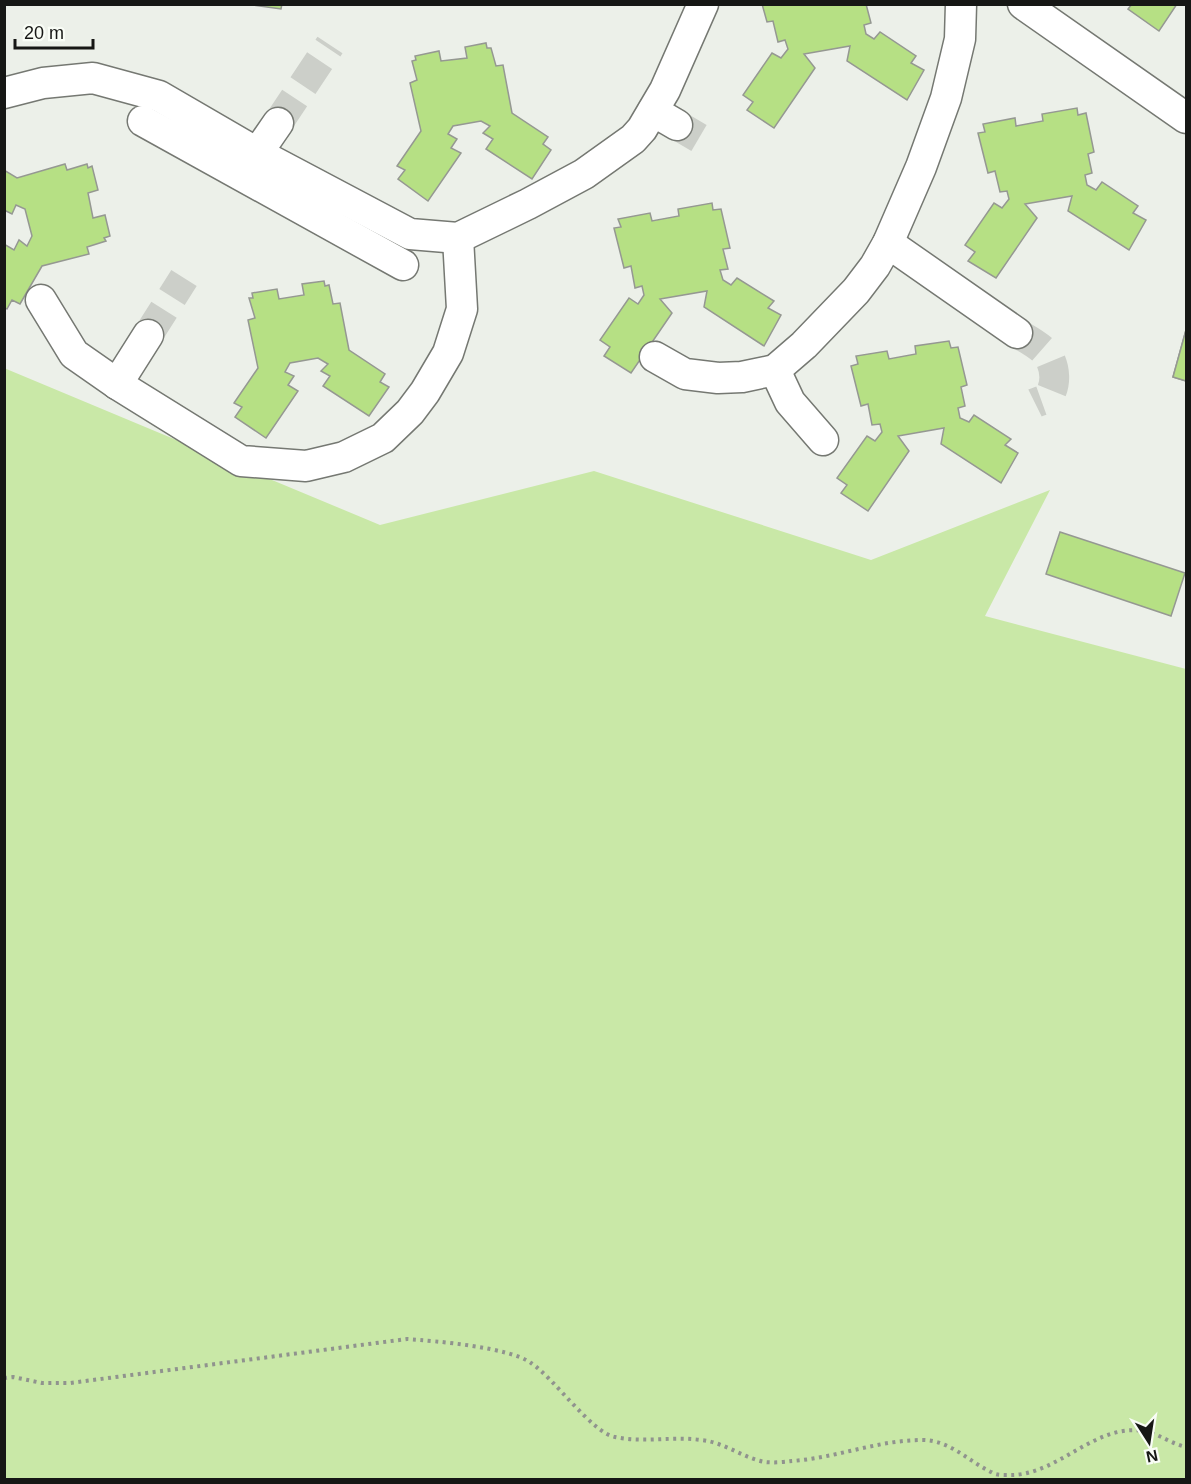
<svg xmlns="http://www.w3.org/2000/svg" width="1191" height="1484" font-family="Arial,sans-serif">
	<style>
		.green { fill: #c9e8a7 }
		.building { fill: #b6e084; stroke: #959892; stroke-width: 1.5 }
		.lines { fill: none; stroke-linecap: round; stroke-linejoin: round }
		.minor-tunnel { stroke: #cccfc9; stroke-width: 30; stroke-dasharray: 30 15; stroke-linecap: butt }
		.minor-casing { stroke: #757872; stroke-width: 33 }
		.path { stroke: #90938e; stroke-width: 4; stroke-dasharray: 3 4.5; stroke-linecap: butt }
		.minor { stroke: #fff; stroke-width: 30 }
	</style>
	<rect width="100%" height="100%" fill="#ecf0e9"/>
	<path class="green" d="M4,368L380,525L594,471L871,560L1050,490L985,616L1186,669V1479H5Z"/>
	<g class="building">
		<path d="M246,4H282L281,9Z"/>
		<path d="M762,4H866L871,23L864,25L866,34L874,39L880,32L916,56L911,63L924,70L907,100L847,61L850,46L804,54L815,68L774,128L747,110L753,102L743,95L772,53L781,58L788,49L785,40L778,42L773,21L767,22Z"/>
		<path d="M1132,4H1177L1159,31L1128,9Z"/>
		<path d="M486,43L487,48H491L496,66L503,65L512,113L548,137L543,144L551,150L532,179L486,149L493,139L483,133L490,126L481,121L453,126L448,134L457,139L451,148L461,153L428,201L398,179L405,170L397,166L421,131L410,83L417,80L412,61L416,60L415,56L439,51L441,61L467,58L465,47Z"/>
		<path d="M1077,108L1078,115L1086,113L1094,152L1088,154L1092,173L1085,175L1087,185L1096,190L1102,182L1138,206L1133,213L1146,220L1129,250L1068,211L1072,196L1025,204L1037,218L996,278L968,261L975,252L965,245L994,203L1002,208L1009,199L1007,191L1000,192L995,171L988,173L978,133L985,132L983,124L1015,118L1016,126L1043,121L1042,114Z"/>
		<path d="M65,164L67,170L87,164L88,168L92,166L98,190L88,193L93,218L105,215L110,236L104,238L106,241L87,247L89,254L42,266L20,304L12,300L7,309L4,307V244L14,250L19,240L27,246L32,236L25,209L16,205L12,214L4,210V170L17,178Z"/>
		<path d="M712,203L713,210L721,209L730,248L723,249L728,269L720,270L723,280L731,285L737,278L774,301L768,308L781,315L764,346L704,307L707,291L660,299L672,313L631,373L604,356L610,347L600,340L629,298L638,304L644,295L642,286L635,288L631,266L624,268L614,228L621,227L618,219L650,213L652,221L679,216L678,209Z"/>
		<path d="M324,281L325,286L329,285L333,304L340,303L349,350L385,374L380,382L389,387L369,416L323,386L330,376L321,371L328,364L318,358L290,363L285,372L294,376L288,385L298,391L266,438L235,417L242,407L234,403L258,368L248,320L255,318L249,298H253L252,293L277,289L279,299L304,295L302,284Z"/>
		<path d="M1186,330V381L1173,377Z"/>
		<path d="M1186,330V381L1173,377Z"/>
		<path d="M949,341L951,348L958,347L967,385L961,387L965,406L958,408L960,418L969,422L974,415L1011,439L1005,445L1018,453L1001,483L941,444L944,428L898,436L909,451L868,511L841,493L847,485L837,478L867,436L875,441L882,432L880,424L872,425L868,404L861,406L851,366L858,364L856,356L887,351L889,359L916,354L915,346Z"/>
		<path d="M1060,532L1185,573L1171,616L1046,574Z"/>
	</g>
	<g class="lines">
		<g class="minor-tunnel">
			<path d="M278,123L330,45"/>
			<path d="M677,125L699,138"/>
			<path d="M1017,333C1027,339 1037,344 1045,352C1055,362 1058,385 1048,397C1045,400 1039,401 1035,403"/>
			<path d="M148,335L184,278"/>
		</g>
		<g class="minor-casing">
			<g id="minor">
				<path d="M1023,4L1186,118"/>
				<path d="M4,93L43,83L93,78L159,96L257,153L410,234L458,238L528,204L584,174L633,139L642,129L665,90L703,4"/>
				<path d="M653,111L677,125"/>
				<path d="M143,121L403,265"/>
				<path d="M247,168L278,123"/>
				<path d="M888,243L1017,333"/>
				<path d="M41,300L74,354L117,384L241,461L306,466L344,457L383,438L410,412L425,392L448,353L462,309L458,238"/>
				<path d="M655,357L685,374L718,378L742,377L775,370L804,345L856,291L875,266L888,243L921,167L946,98L960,39L961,4"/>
				<path d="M775,370L790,402L823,440"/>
				<path d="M117,384L148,335"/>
			</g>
		</g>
		<path class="path" d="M4,1378L13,1377L42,1383H70L407,1339C435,1341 509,1347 531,1363C554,1378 592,1433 615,1437C644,1443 672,1436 701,1440C724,1442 743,1458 765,1462C774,1463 784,1462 792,1461C836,1458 878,1440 922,1440C950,1440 968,1461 991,1472C997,1476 1006,1475 1013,1475C1060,1473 1096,1423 1144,1431C1159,1434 1172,1444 1186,1447"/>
		<use href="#minor" class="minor"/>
	</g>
	<rect width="1191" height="1484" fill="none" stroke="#161715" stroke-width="12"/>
	<g transform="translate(1149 1442) rotate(168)" stroke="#f9fdf6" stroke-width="4.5" paint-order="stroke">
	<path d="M0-4.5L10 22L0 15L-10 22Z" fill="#161715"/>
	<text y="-9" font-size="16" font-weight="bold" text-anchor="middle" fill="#161715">N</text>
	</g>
	<path d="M15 39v9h78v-9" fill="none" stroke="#161715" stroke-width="3"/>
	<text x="24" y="39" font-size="18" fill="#161715" stroke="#f9fdf6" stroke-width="4.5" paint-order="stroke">20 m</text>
</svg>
